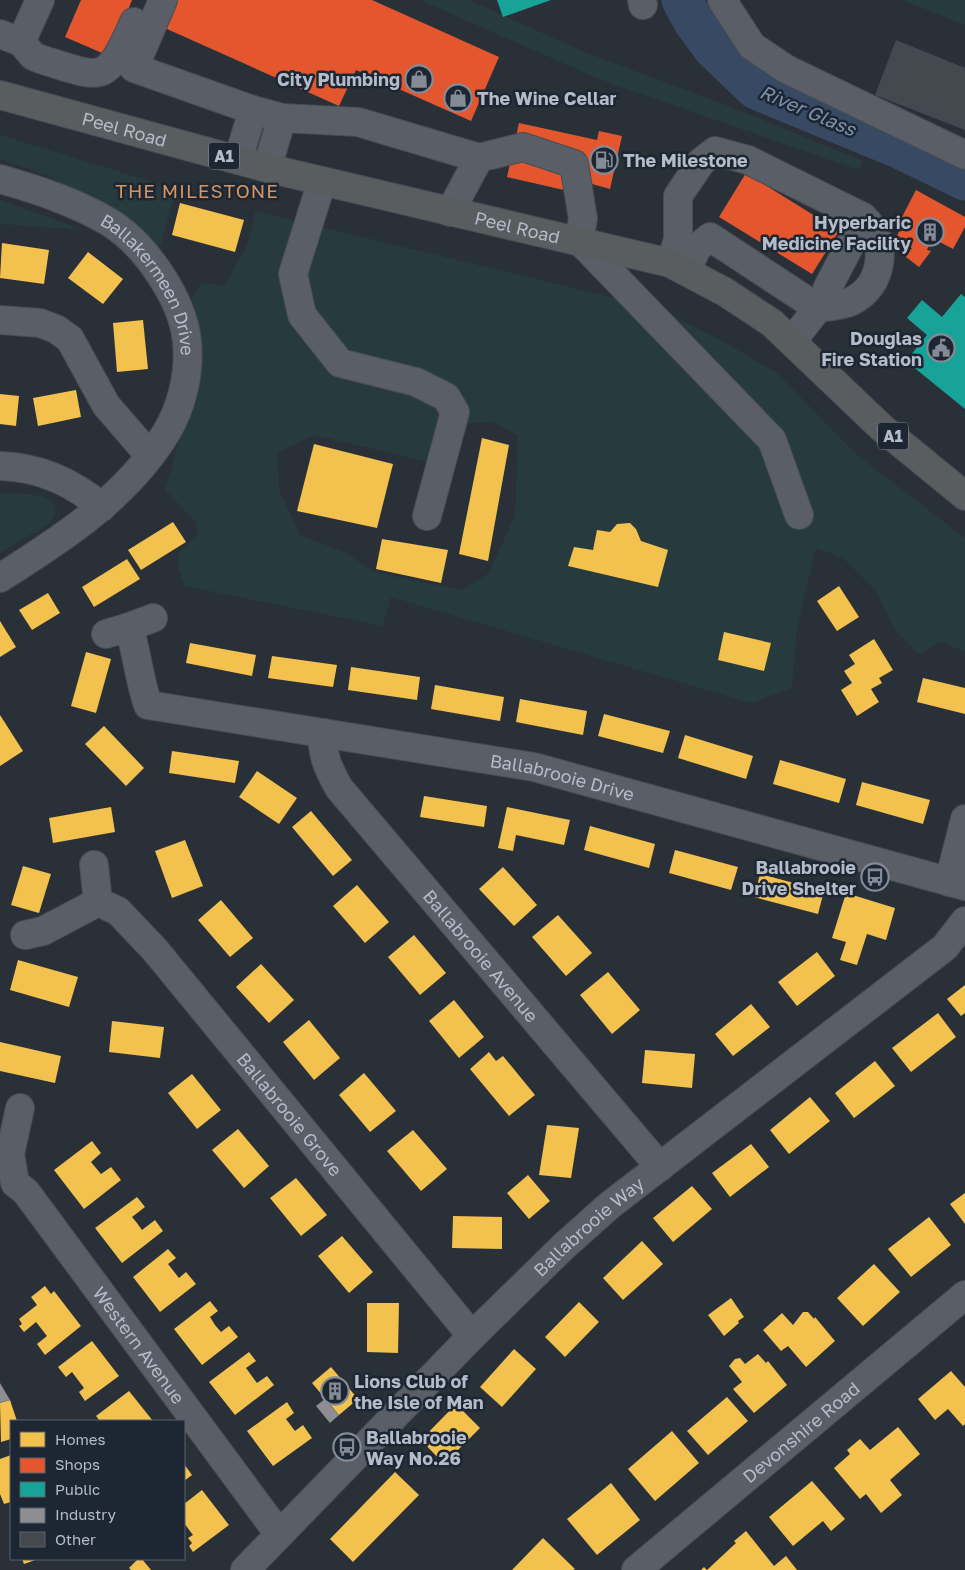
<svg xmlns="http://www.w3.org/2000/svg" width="965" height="1570" font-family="'Golos Text',sans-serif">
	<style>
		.green { fill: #273a3e; fill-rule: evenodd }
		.homes { fill: #f2c14e }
		.shops { fill: #e4572e }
		.public { fill: #17a398 }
		.industry { fill: #8d8d92 }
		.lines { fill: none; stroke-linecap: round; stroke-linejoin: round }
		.river { stroke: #384963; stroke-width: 41 }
		.building { fill: #444950 }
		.minor-casing { stroke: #484c53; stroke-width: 30 }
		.highway-casing { stroke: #474c53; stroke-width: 30 }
		.minor { stroke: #5a5e66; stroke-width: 28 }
		.highway { stroke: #5a5d60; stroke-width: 28 }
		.labels { text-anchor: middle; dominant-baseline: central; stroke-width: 5; stroke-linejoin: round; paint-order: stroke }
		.shield { fill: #1d2633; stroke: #878f9c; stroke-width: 1 }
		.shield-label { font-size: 16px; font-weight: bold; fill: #b4bcc9 }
		.poi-label { font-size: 18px; font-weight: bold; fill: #b4bcc9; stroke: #1d2633; text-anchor: end }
		.street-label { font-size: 18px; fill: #b4bcc9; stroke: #1d2633 }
		.water-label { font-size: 19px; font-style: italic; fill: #7c92b1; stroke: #1d2633 }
		.neighbourhood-label { font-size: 19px; letter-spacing: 1px; fill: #d59563; stroke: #1d2633 }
	</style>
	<rect width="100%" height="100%" fill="#2a3038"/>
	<g class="green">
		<path d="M420,0H469L582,51L731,107L863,161L858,170L599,79Z"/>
		<path d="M902,0H965V25Z"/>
		<path d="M0,135L176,189L160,248L131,220L48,176L0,159Z"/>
		<path d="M0,200L84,230L0,224Z"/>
		<path d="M255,211L606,296L673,316L724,342L777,373L857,455L965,538V652L941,642L919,654L895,630L875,590L843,558L816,548L797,628L792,688L751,703L391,597L382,626L185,586L178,567V554L198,534L195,521L165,490L192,397L202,345L192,296L202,283L225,286L248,243ZM492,422L518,435L515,515L489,573L462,590L374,572L345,552L301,536L279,490L278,452L314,435L428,462L447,424Z"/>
		<path d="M0,493C14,494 52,491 55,508C56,515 54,518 50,523L0,553Z"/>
	</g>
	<g class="homes">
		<path d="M180,203L244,220L235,252L172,235Z"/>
		<path d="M2,243L49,250L44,284L0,278Z"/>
		<path d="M88,252L123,279L103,304L68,278Z"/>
		<path d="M143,320L148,369L117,372L113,323Z"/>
		<path d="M76,390L81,417L38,426L33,398Z"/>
		<path d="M0,394L19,396L16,426L0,424Z"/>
		<path d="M482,438L509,445L488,561L459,554Z"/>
		<path d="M314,444L393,464L377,528L297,511Z"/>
		<path d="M173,522L186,542L141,570L128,550Z"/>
		<path d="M630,523L636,529L641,541L668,550L658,587L568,566L574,547L593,550L597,530L610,532L617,524Z"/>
		<path d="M382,539L448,550L441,583L376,569Z"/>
		<path d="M127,559L140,579L94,607L82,587Z"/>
		<path d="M839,586L859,617L837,631L817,601Z"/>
		<path d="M48,593L60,613L32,630L19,610Z"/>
		<path d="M0,621L16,647L0,657Z"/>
		<path d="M724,632L771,643L764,671L718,660Z"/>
		<path d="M874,639L893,670L879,678L882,683L871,689L879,702L857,716L841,690L852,683L844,671L855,664L849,655Z"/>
		<path d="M190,643L256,655L252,676L186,663Z"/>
		<path d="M86,652L111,659L96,713L71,706Z"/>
		<path d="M272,656L337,665L333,687L268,678Z"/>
		<path d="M351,667L420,677L417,700L348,690Z"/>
		<path d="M923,678L965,688V714L917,702Z"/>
		<path d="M435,685L504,697L500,721L431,709Z"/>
		<path d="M520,699L587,711L583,735L516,722Z"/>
		<path d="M604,714L670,731L663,753L598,736Z"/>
		<path d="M0,715L23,751L0,766Z"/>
		<path d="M104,726L144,768L126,786L85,744Z"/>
		<path d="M685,735L753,756L746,779L678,758Z"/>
		<path d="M172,751L239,761L235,783L169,773Z"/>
		<path d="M780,760L846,779L839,803L773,784Z"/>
		<path d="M257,771L297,798L279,824L239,797Z"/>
		<path d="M862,782L930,800L923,824L856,805Z"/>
		<path d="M424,796L487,806L484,827L420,817Z"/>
		<path d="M111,807L115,832L53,843L49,818Z"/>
		<path d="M507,807L570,820L564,845L516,835L513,851L498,848Z"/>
		<path d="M311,811L352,860L333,876L292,827Z"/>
		<path d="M590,826L655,844L649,868L584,850Z"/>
		<path d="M185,840L203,886L172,898L155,851Z"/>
		<path d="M675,850L738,867L731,890L669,873Z"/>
		<path d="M23,866L51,874L39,913L11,905Z"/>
		<path d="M503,867L537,905L514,926L479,889Z"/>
		<path d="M760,874L824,891L818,914L754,897Z"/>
		<path d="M357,885L389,922L365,943L333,906Z"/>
		<path d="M846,893L895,908L886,940L867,934L857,965L840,960L846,942L832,938Z"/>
		<path d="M221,900L253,938L230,957L198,920Z"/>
		<path d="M558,915L592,953L566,976L532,937Z"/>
		<path d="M414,935L446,973L420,995L388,957Z"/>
		<path d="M817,952L835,976L797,1006L778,982Z"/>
		<path d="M18,960L78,977L69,1007L10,990Z"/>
		<path d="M261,964L294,1000L269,1023L236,987Z"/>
		<path d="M608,972L640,1010L612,1034L580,995Z"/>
		<path d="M965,985V1013L961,1016L947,999Z"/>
		<path d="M454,1000L484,1037L459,1058L429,1021Z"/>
		<path d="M751,1004L770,1027L733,1056L715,1034Z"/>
		<path d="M938,1013L956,1037L911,1072L892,1048Z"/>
		<path d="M309,1020L340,1058L314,1080L283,1042Z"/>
		<path d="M112,1021L164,1027L160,1058L109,1052Z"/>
		<path d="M0,1042L61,1056L55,1083L0,1071Z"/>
		<path d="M645,1050L695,1054L692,1088L642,1083Z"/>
		<path d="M489,1052L496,1061L503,1056L535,1095L509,1116L470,1069Z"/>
		<path d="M875,1061L895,1086L854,1118L835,1093Z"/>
		<path d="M364,1073L396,1111L370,1132L339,1095Z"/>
		<path d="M192,1074L221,1110L197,1129L168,1093Z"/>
		<path d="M810,1097L830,1121L789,1154L770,1130Z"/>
		<path d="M547,1125L579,1128L571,1178L539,1175Z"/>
		<path d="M238,1129L269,1166L244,1188L212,1150Z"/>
		<path d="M413,1130L447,1169L421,1191L387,1151Z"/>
		<path d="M92,1141L101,1153L91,1162L101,1174L111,1167L121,1180L84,1209L54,1170Z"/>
		<path d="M751,1144L769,1167L730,1197L712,1173Z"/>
		<path d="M528,1175L550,1201L529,1219L507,1193Z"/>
		<path d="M296,1178L327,1215L301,1236L270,1198Z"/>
		<path d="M692,1186L712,1209L673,1242L653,1218Z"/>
		<path d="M965,1193V1224L950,1204Z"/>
		<path d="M137,1197L145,1207L132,1217L137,1223L142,1230L155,1220L163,1231L122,1263L95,1228Z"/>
		<path d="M453,1216L502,1217V1249L452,1248Z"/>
		<path d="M929,1217L951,1245L911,1277L888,1249Z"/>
		<path d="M342,1236L373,1272L349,1293L318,1256Z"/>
		<path d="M642,1241L663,1264L623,1300L603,1278Z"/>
		<path d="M168,1249L176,1258L168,1264L179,1278L186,1272L196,1284L160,1312L133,1277Z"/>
		<path d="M874,1264L900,1292L863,1326L837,1298Z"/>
		<path d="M45,1286L51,1294L54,1291L81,1326L45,1355L37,1344L47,1336L36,1322L24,1332L19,1326L22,1324L19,1319L37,1305L31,1297Z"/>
		<path d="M731,1298L744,1317L738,1321L739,1323L724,1336L708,1315Z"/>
		<path d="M210,1301L218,1311L210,1317L215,1325L221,1332L229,1326L238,1337L202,1365L174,1329Z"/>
		<path d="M579,1302L599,1322L565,1357L545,1337Z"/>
		<path d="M367,1303H399L398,1353L367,1352Z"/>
		<path d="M803,1312H808L814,1319L815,1317L835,1341L806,1367L788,1346L781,1351L763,1330L782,1313L793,1325Z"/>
		<path d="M92,1341L119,1376L85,1401L79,1392L84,1388L72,1372L66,1377L58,1367Z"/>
		<path d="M514,1349L536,1369L502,1407L480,1387Z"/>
		<path d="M249,1352L256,1361L246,1368L257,1383L267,1376L274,1385L235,1415L209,1382Z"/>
		<path d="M758,1354L766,1363L768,1361L787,1385L754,1413L733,1389L742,1382L729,1366L735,1359L740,1358L745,1364Z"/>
		<path d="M331,1367L358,1399L339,1415L312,1383Z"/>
		<path d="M951,1371L965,1387V1424L963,1426L948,1409L935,1420L918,1399Z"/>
		<path d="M129,1391L153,1421H100L96,1416Z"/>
		<path d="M727,1397L748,1421L708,1455L687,1431Z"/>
		<path d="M10,1400L17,1421H11V1439L1,1442L0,1403Z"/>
		<path d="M287,1402L294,1413L286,1419L295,1431L303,1425L312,1438L273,1466L247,1431Z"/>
		<path d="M456,1404L480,1428L444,1464L421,1440Z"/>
		<path d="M898,1427L920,1454L890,1480L902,1495L881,1513L866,1494L860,1499L834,1468L850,1454L847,1450L860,1439L870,1450Z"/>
		<path d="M672,1431L699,1463L655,1501L628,1469Z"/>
		<path d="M11,1455V1502L4,1504L0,1494V1459Z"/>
		<path d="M184,1464L192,1475L184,1481Z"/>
		<path d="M395,1472L419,1495L353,1562L330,1539Z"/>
		<path d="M812,1481L845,1519L831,1531L823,1521L793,1546L769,1517Z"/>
		<path d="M611,1483L640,1520L597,1555L567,1519Z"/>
		<path d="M202,1490L229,1525L193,1552L189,1546L192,1543L188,1538L193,1535L184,1523V1504Z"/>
		<path d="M746,1531L774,1566L786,1556L797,1570H701L704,1567L707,1570L736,1543L734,1541Z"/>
		<path d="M543,1538L575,1569L573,1570H512Z"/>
		<path d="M22,1559H38L24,1564Z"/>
		<path d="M138,1559H142L151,1570H131L129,1568Z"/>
	</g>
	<g class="shops">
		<path d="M81,0H132L109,56L65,37Z"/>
		<path d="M169,0H372L499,57L471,121L356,70L339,106L158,25Z"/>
		<path d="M519,123L597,140L599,131L622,136L610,189L567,177L564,190L507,177Z"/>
		<path d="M746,173L839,231L812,274L719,217Z"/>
		<path d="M916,190L965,217V227L953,249L932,238L927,250L931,251L919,267L906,257L912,248L895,240L905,219L902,217Z"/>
	</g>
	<g class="public">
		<path d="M497,0H551L503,17Z"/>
		<path d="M961,294L965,297V409L906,361L927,335L907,318L922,300L942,317Z"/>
	</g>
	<g class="industry">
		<path d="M0,1383L10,1400L0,1403Z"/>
		<path d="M325,1399L339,1415L330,1423L316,1406Z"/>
	</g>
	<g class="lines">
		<path class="river" d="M682,0L694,22L714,49L756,89L899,148L965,180"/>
	</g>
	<path class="building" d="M896,40L965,68V130L875,95Z"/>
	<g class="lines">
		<g class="minor-casing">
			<g id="minor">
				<path d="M163,0L134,68L253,110L282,118L358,122L479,158L450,212"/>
				<path d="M642,0L643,5"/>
				<path d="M722,0L752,46L786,69L965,155"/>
				<path d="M0,34L21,42L33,56L40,59C102,78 106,87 134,22"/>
				<path d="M21,42L40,0"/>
				<path d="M479,158L523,147L574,164L583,219L579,240L772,440L799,515"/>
				<path d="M238,160L253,110"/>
				<path d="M267,168L282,118"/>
				<path id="s1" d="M0,179C38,190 75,202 109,222C145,244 183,299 187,342C190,372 182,407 166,433C127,497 62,539 0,578"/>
				<path d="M322,181L293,274L302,315L340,363L416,382L446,397L455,412L427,516"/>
				<path d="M670,263L678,240V196L701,162L715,151L748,160L863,217C889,241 884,285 852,301C842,306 829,306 818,308L710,237L697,248L686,271"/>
				<path d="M827,289L853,239L851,224"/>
				<path d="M0,320L40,323L56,329L70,339L106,405L150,456"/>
				<path d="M792,341L818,308"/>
				<path d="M0,466C40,467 72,482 102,507"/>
				<path d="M129,627L153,618"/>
				<path id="s2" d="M106,634L129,627C137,653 139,679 148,705L534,767L965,886"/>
				<path id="s3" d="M323,733C321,754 329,770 339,788L660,1167"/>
				<path d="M949,882L965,819"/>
				<path id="s4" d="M98,902L118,911L155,950L472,1336"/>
				<path d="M25,935L43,931L98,902L94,865"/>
				<path id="s5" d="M20,1108L10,1154L15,1183L26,1192L279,1534"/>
				<path id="s6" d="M245,1570L472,1336L564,1246L610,1205L945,947L965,921"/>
				<path id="s7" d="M636,1570L965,1295"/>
			</g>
		</g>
		<g class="highway-casing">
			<g id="highway">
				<path id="s8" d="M0,95L267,168L670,263L725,292L772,323L882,428L965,496"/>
			</g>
		</g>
		<use href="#minor" class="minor"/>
		<use href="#highway" class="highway"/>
	</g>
	<defs>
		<g id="shop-ring" transform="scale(1.4375)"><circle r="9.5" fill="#1d2633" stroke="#848b96" stroke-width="1.5"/><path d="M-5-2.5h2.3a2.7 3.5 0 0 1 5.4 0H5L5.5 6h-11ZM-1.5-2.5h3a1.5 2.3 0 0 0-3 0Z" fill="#848b96"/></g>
		<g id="fuel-ring" transform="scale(1.4375)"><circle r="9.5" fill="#1d2633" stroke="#848b96" stroke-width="1.5"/><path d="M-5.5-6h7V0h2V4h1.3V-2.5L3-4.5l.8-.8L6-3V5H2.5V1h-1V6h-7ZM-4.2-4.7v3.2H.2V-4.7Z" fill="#848b96"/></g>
		<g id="building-ring" transform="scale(1.4375)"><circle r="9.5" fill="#1d2633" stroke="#848b96" stroke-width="1.5"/><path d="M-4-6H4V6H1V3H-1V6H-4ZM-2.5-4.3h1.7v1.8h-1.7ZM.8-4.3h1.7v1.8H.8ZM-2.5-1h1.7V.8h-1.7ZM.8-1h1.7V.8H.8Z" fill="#848b96"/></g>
		<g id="civic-ring" transform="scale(1.4375)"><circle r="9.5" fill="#1d2633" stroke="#848b96" stroke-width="1.5"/><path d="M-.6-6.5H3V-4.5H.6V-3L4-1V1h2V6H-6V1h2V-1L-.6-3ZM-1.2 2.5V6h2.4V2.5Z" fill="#848b96"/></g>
		<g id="bus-ring" transform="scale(1.4375)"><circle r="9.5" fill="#1d2633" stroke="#848b96" stroke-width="1.5"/><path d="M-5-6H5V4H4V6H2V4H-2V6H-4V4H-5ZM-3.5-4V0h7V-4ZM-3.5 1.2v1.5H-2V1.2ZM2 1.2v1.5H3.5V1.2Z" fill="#848b96"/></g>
	</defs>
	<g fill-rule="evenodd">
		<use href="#shop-ring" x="419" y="79"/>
		<use href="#shop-ring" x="458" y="98"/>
		<use href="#fuel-ring" x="604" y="160"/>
		<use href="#building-ring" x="930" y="232"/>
		<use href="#civic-ring" x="941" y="348"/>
		<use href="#bus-ring" x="875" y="877"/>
		<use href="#building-ring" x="335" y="1391"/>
		<use href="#bus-ring" x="347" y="1447"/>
	</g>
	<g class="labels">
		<g class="shield">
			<rect x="209" y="142.5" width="30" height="27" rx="4"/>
			<rect x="878" y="422.5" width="30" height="27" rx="4"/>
		</g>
		<g class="shield-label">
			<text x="224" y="156">A1</text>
			<text x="893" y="436">A1</text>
		</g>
		<g class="poi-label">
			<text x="400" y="79">City Plumbing</text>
			<text x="477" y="98" text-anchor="start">The Wine Cellar</text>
			<text x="623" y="160" text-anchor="start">The Milestone</text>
			<text x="911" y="222">Hyperbaric<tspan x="911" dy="21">Medicine Facility</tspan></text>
			<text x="922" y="338">Douglas<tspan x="922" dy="21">Fire Station</tspan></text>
			<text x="856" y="867">Ballabrooie<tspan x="856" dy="21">Drive Shelter</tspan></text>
			<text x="354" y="1381" text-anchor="start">Lions Club of<tspan x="354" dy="21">the Isle of Man</tspan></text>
			<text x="366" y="1437" text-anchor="start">Ballabrooie<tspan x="366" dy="21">Way No.26</tspan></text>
		</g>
		<g class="street-label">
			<text stroke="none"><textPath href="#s8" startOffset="129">Peel Road</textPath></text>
			<text stroke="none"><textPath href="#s8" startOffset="534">Peel Road</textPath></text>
			<text stroke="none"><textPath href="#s1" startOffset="194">Ballakermeen Drive</textPath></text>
			<text stroke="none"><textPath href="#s2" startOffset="525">Ballabrooie Drive</textPath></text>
			<text stroke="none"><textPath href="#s3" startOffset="278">Ballabrooie Avenue</textPath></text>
			<text stroke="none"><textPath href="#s4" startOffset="288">Ballabrooie Grove</textPath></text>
			<text stroke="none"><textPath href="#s6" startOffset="486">Ballabrooie Way</textPath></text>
			<text stroke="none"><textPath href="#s5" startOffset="281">Western Avenue</textPath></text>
			<text stroke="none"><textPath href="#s7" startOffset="215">Devonshire Road</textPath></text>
		</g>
		<g class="water-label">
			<text transform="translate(808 110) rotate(23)">River Glass</text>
		</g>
		<g class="neighbourhood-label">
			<text x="197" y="190">THE MILESTONE</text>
		</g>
	</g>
	<rect x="10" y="1420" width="175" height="140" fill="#1d2633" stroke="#59626f"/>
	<rect x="20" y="1432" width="25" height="15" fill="#f2c14e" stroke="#59626f"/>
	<text x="55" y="1445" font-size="15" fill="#b4bcc9">Homes</text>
	<rect x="20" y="1458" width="25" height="15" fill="#e4572e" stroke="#59626f"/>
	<text x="55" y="1470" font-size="15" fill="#b4bcc9">Shops</text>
	<rect x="20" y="1482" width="25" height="15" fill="#17a398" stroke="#59626f"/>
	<text x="55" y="1495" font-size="15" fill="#b4bcc9">Public</text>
	<rect x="20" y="1508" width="25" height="15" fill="#8d8d92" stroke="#59626f"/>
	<text x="55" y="1520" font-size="15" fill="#b4bcc9">Industry</text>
	<rect x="20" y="1532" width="25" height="15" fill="#444950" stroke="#59626f"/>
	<text x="55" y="1545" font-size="15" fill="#b4bcc9">Other</text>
</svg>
